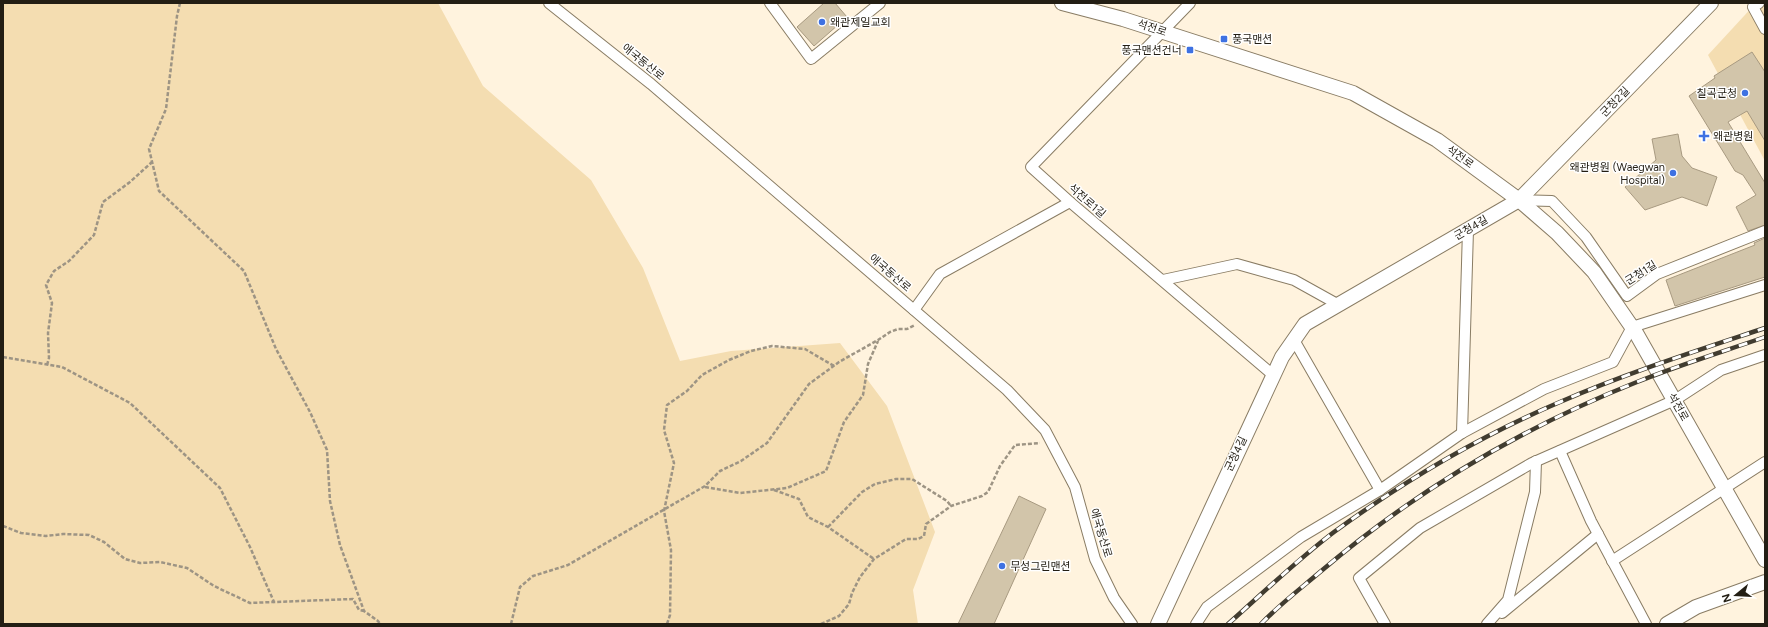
<svg xmlns="http://www.w3.org/2000/svg" width="1768" height="627" font-family="Figtree,'Noto Sans KR',sans-serif">
	<style>
		.green { fill: #f4ddb1 }
		.building { fill: #d2c5aa; stroke: #a89a81 }
		.lines { fill: none; stroke-linecap: round; stroke-linejoin: round }
		.street-casing { stroke: #897c64; stroke-width: 12 }
		.secondary-casing { stroke: #897c64; stroke-width: 16 }
		.path { stroke: #9d9484; stroke-width: 2.5; stroke-dasharray: 4 2; stroke-linecap: butt }
		.street { stroke: #fff; stroke-width: 10 }
		.secondary { stroke: #fff; stroke-width: 14 }
		.rail-casing { stroke: #413c30; stroke-width: 4.5 }
		.rail { stroke: #fff; stroke-width: 3; stroke-dasharray: 9; stroke-linecap: butt }
		.poi-dot { fill: #3e71e2; stroke: #fff; stroke-width: 1.5 }
		.labels { text-anchor: middle; dominant-baseline: central; stroke-width: 3; stroke-linejoin: round; paint-order: stroke }
		.poi-label { font-size: 11px; fill: #231e14; stroke: #fff; text-anchor: start }
		.street-label { font-size: 11px; fill: #231e14; stroke: #fff }
	</style>
	<rect width="100%" height="100%" fill="#fff3de"/>
	<g class="green">
		<path d="M3,3H438L483,86L591,180L643,268L680,361L731,351L840,343L887,406L935,532L913,590L918,624H3Z"/>
		<path d="M1756,3H1765V161L1708,55Z"/>
	</g>
	<g class="building">
		<path d="M824,3H835L847,17L814,46L797,27Z"/>
		<path d="M1752,52L1765,72V141L1747,111L1728,122L1765,183V225L1748,231L1736,207L1756,195L1743,175L1735,171L1689,96L1715,78L1714,76Z"/>
		<path d="M1678,134L1682,156L1692,168L1717,177L1707,206L1682,197L1645,210L1625,187L1656,160L1652,139Z"/>
		<path d="M1765,238V277L1675,306L1666,280L1755,245L1754,243Z"/>
		<path d="M1019,496L1046,509L994,624H958Z"/>
	</g>
	<g class="lines">
		<g class="street-casing">
			<g id="street">
				<path d="M549,3L651,84L1007,390L1045,430L1075,487L1095,559L1114,598L1132,624"/>
				<path d="M770,3L811,59L880,3"/>
				<path d="M1190,3L1031,167L1070,202L1273,375"/>
				<path d="M1759,3L1753,7L1765,29"/>
				<path d="M1519,200L1552,201L1586,237L1627,296L1657,274L1765,231"/>
				<path d="M1163,280L1237,264L1294,280L1339,305"/>
				<path d="M914,310L940,274L1070,202"/>
				<path d="M1294,340L1380,490"/>
				<path d="M1462,433L1468,230"/>
				<path d="M1560,451L1591,521L1646,624"/>
				<path d="M1612,561L1765,462"/>
				<path d="M1502,613L1598,534"/>
				<path d="M1196,624L1207,607L1301,537L1380,490L1462,433L1544,389L1613,362L1632,327L1765,285"/>
				<path d="M1385,624L1359,578L1420,528L1532,463L1675,400L1721,370L1765,355"/>
				<path d="M1487,624L1508,600L1535,492L1536,461"/>
			</g>
		</g>
		<g class="secondary-casing">
			<g id="secondary">
				<path d="M1062,3L1123,19L1353,93L1437,140L1519,200L1557,233L1594,272L1636,333L1765,560"/>
				<path d="M1158,624L1282,357L1305,324L1519,200L1711,3"/>
				<path d="M1667,624L1696,607L1765,582"/>
			</g>
		</g>
		<g class="path">
			<path d="M180,3L177,16L166,109L149,149L159,191L244,271L276,349L310,412L327,450L330,501L340,545L364,611L378,621L380,624"/>
			<path d="M3,357L62,367L130,403L220,488L250,547L274,602L353,599L359,610L364,611"/>
			<path d="M47,365L49,358L48,333L52,303L46,285L54,271L69,261L94,235L103,202L130,182L152,162"/>
			<path d="M705,487L740,493L787,488L826,471L844,422L863,395L868,364L878,341"/>
			<path d="M774,490L799,499L808,517L828,527L874,559"/>
			<path d="M3,526L21,533L46,536L63,534L89,535L104,542L125,559L140,563L160,562L187,568L214,586L250,603L274,602"/>
			<path d="M828,527L862,492L875,484L896,479H912L947,501L951,506"/>
			<path d="M511,624L520,587L533,576L568,565L705,486L720,471L741,461L767,443L809,384L839,362L878,340L890,332L898,329H907L915,325"/>
			<path d="M667,624L670,615L671,550L664,511L674,463L664,430L667,405L687,391L702,375L729,360L751,351L772,346L805,349L834,366"/>
			<path d="M821,624L839,616L849,604L852,593L860,577L874,559L906,539H918L924,536L926,524L951,506L982,496L988,492L1000,466L1015,445L1040,443"/>
		</g>
		<use href="#street" class="street"/>
		<use href="#secondary" class="secondary"/>
		<g class="rail-casing">
			<g id="rail">
				<path d="M1228,624C1263,593 1297,560 1334,532C1404,481 1480,436 1560,402C1627,373 1696,351 1765,328"/>
				<path d="M1261,624C1279,605 1300,589 1320,572C1414,492 1521,428 1637,382C1679,365 1722,352 1765,337"/>
			</g>
		</g>
		<use href="#rail" class="rail"/>
	</g>
	<g class="poi-dot">
		<circle cx="822" cy="22" r="4"/>
		<rect x="1220" y="35" width="8" height="8" rx="2"/>
		<rect x="1186" y="46" width="8" height="8" rx="2"/>
		<circle cx="1745" cy="93" r="4"/>
		<path d="M1702 130h4v4h4v4h-4v4h-4v-4h-4v-4h4z"/>
		<circle cx="1673" cy="173" r="4"/>
		<circle cx="1002" cy="566" r="4"/>
	</g>
	<g class="labels">
		<g class="poi-label">
			<text x="830" y="22">왜관제일교회</text>
			<text x="1232" y="39">풍국맨션</text>
			<text x="1182" y="50" text-anchor="end">풍국맨션건너</text>
			<text x="1737" y="93" text-anchor="end">칠곡군청</text>
			<text x="1713" y="136">왜관병원</text>
			<text x="1665" y="167" text-anchor="end">왜관병원 (Waegwan<tspan x="1665" dy="13">Hospital)</tspan></text>
			<text x="1010" y="566">무성그린맨션</text>
		</g>
		<g class="street-label">
			<text transform="translate(1152 28) rotate(18)">석전로</text>
			<text transform="translate(643 62) rotate(39)">애국동산로</text>
			<text transform="translate(1615 102) rotate(-46)">군청2길</text>
			<text transform="translate(1460 157) rotate(36)">석전로</text>
			<text transform="translate(1087 201) rotate(41)">석전로1길</text>
			<text transform="translate(1471 228) rotate(-30)">군청4길</text>
			<text transform="translate(890 273) rotate(41)">애국동산로</text>
			<text transform="translate(1641 273) rotate(-32)">군청1길</text>
			<text transform="translate(1678 407) rotate(61)">석전로</text>
			<text transform="translate(1236 454) rotate(-65)">군청4길</text>
			<text transform="translate(1101 533) rotate(73)">애국동산로</text>
		</g>
	</g>
	<rect width="1768" height="627" fill="none" stroke="#231e14" stroke-width="8"/>
	<g transform="translate(1736 595) rotate(252)" stroke="#ffffff" stroke-width="3" paint-order="stroke">
	<path d="M0-3L7 15L0 10L-7 15Z" fill="#231e14"/>
	<text y="-6" font-size="11" font-weight="bold" text-anchor="middle" fill="#231e14">N</text>
	</g>
</svg>
